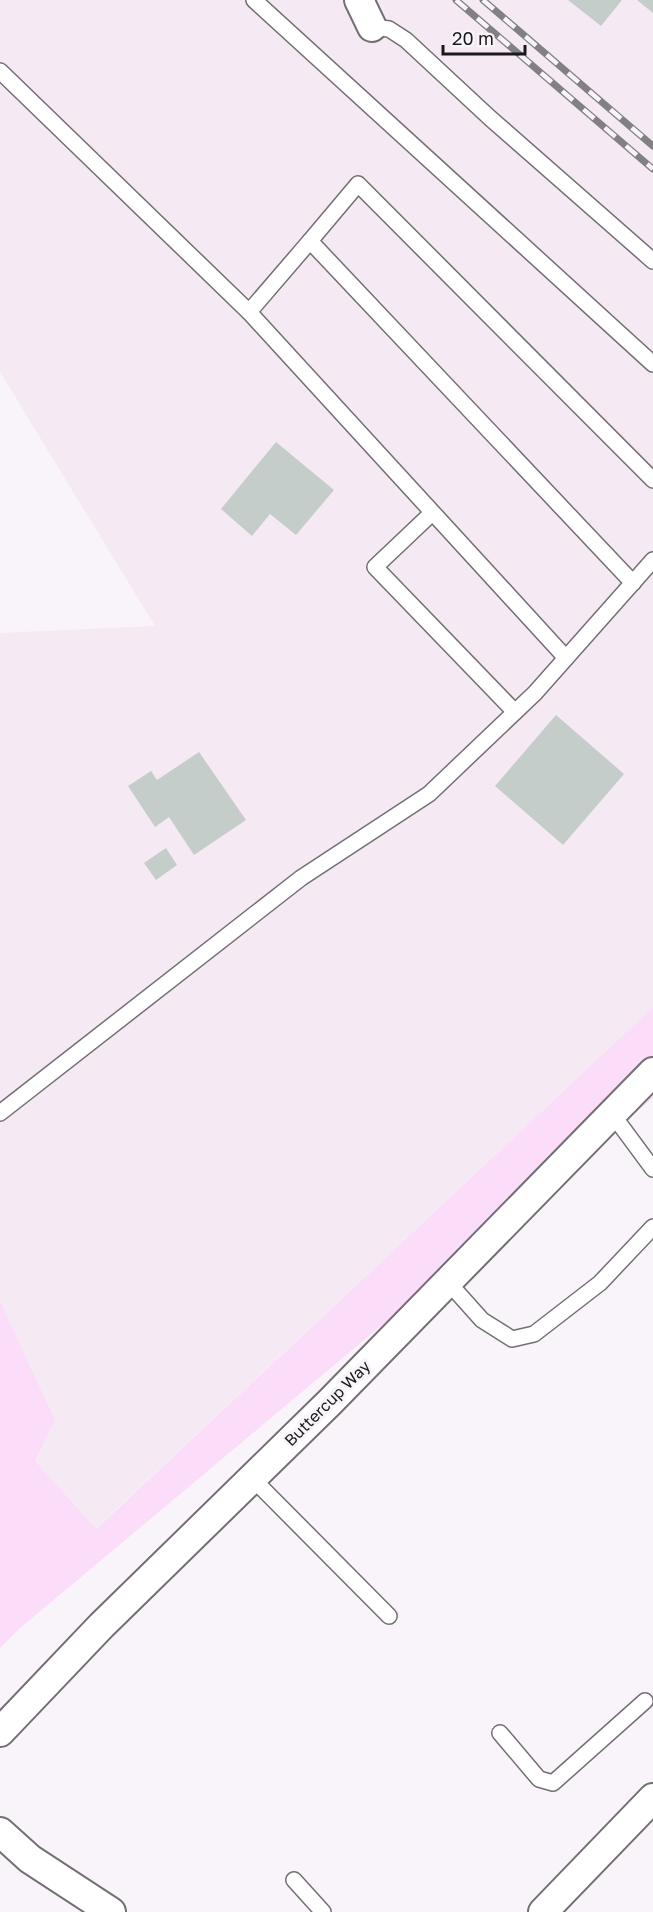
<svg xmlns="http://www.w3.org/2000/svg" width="653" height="1912" font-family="'Golos Text',sans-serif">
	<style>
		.built { fill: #f5e9f4 }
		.green { fill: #fbdcf9 }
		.building { fill: #c5cdcb }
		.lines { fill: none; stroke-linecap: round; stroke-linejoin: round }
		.lane-casing { stroke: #746f74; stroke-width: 18 }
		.street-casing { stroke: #746f74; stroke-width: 32 }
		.lane { stroke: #fff; stroke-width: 15 }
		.street { stroke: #fff; stroke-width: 28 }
		.rail-casing { stroke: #838083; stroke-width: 7 }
		.rail { stroke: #f9f4f9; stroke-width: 4.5; stroke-dasharray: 14; stroke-linecap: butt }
		.labels { text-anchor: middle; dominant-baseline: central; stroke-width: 6; stroke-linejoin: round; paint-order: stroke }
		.street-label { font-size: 16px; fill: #1b191b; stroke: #f9f4f9 }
	</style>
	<rect width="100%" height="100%" fill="#f9f4f9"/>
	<path class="built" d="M0,0H653V1007L95,1529L35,1461L55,1420L0,1301V633L155,626L0,372Z"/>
	<path class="green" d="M653,1007V1098L19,1629L0,1648V1301L55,1420L35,1461L96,1529Z"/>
	<g class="building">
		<path d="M568,0H622L601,26Z"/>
		<path d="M637,0H653V13Z"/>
		<path d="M276,442L334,490L296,535L270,514L252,536L221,509Z"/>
		<path d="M556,715L624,774L563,845L495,786Z"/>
		<path d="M199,752L246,820L194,855L169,817L155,827L128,786L151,771L157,780Z"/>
		<path d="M166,848L177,865L156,880L144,863Z"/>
	</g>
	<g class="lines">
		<g class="lane-casing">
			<g id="lane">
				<path d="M254,0L653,364"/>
				<path d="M372,27L389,29L406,40L490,118L653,261"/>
				<path d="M0,71L249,312"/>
				<path d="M310,241L358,184L653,480"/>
				<path d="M432,513L375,567L515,712"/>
				<path d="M566,658L249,312L310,241L633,583"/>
				<path d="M0,1113L301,878L429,794L535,693L653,560"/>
				<path d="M613,1115L653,1169"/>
				<path d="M448,1282L482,1320L512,1339L534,1334L600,1283L653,1227"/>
				<path d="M252,1478L389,1616"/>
				<path d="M500,1733L539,1779L553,1783L645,1701"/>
				<path d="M294,1880L323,1912"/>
			</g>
		</g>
		<g class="street-casing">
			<g id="street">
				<path d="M359,0L372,27"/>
				<path d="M0,1732L101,1626L330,1402L653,1072"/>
				<path d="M0,1832L30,1859L111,1912"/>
				<path d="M543,1912L653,1798"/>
			</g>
		</g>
		<use href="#lane" class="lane"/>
		<use href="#street" class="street"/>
		<g class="rail-casing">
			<g id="rail">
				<path d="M456,0L653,169"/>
				<path d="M483,0L653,146"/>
			</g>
		</g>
		<use href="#rail" class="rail"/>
	</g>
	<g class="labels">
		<g class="street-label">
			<text transform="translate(327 1403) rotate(-45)">Buttercup Way</text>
		</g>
	</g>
	<path d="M443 45v9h82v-9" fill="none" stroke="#1b191b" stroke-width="3"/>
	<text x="452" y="45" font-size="18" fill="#1b191b" stroke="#f9f4f9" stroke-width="4.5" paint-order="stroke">20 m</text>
</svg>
